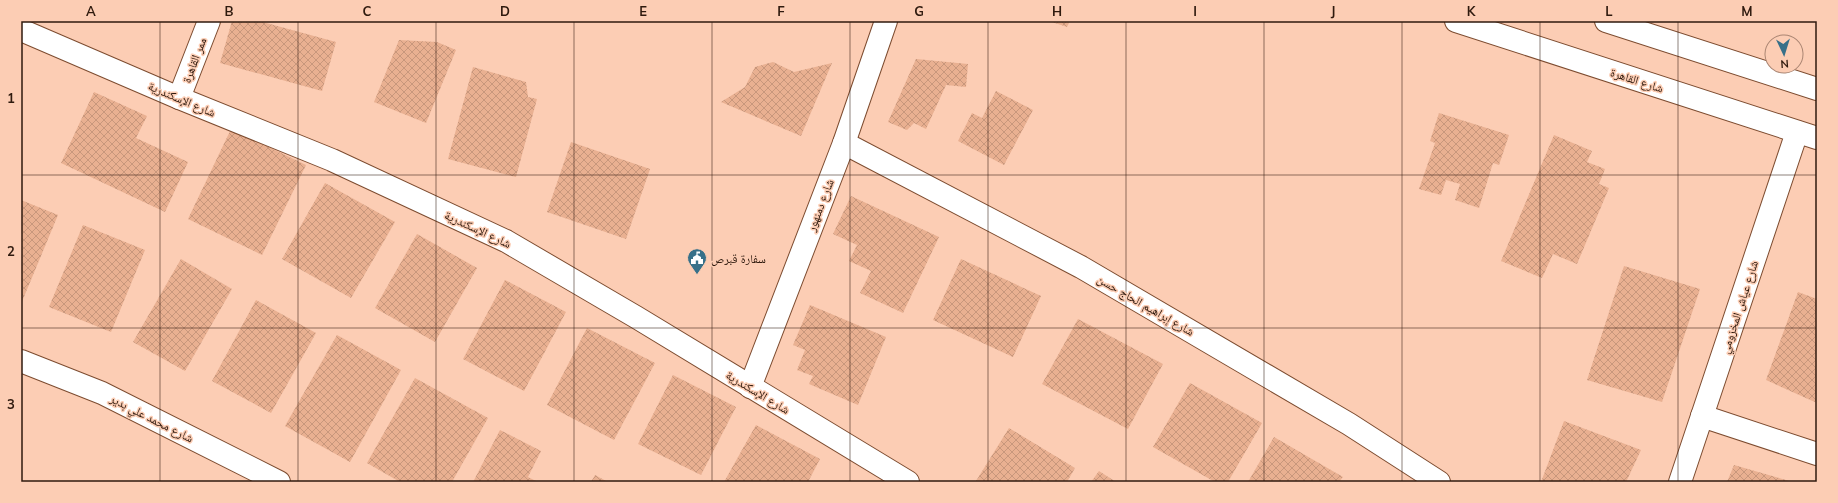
<svg xmlns="http://www.w3.org/2000/svg" width="1838" height="503" font-family="Mulish,'Noto Naskh Arabic',sans-serif">
	<style>
		.building { fill: url(#building-cross-hatch) }
		.lines { fill: none; stroke-linecap: round; stroke-linejoin: round }
		.street-casing { stroke: #7d4c30; stroke-width: 24 }
		.secondary-casing { stroke: #7d4c30; stroke-width: 24 }
		.street { stroke: #fff; stroke-width: 22 }
		.secondary { stroke: #fff; stroke-width: 22 }
		.grid { fill: none; stroke: #2f1a0e; stroke-width: 1; stroke-opacity: 0.55 }
		.labels { text-anchor: middle; dominant-baseline: central; stroke-width: 3; stroke-linejoin: round; paint-order: stroke }
		.street-label { font-size: 12px; fill: #2f1a0e; stroke: #fccdb4 }
		.poi-label { font-size: 12px; fill: #2f1a0e; stroke: #fccdb4; text-anchor: start }
		.neatline { fill: none; stroke: #2f1a0e; stroke-width: 1.5 }
		.grid-label { font-size: 13px; text-anchor: middle; font-weight: bold; fill: #2f1a0e }
	</style>
	<defs>
		<pattern id="building-cross-hatch" width="8" height="8" patternUnits="userSpaceOnUse"><rect width="8" height="8" fill="#e9b091"/><path d="M0 0l8 8M0 8l8-8" fill="none" stroke="#c8977c"/></pattern>
	</defs>
	<rect width="100%" height="100%" fill="#fccdb4"/>
	<g class="building">
		<path d="M232,21H259L336,42L322,91L220,63Z"/>
		<path d="M1049,21H1070L1067,27Z"/>
		<path d="M399,40L437,42L456,50L426,123L374,102Z"/>
		<path d="M916,59L968,64L966,87L946,85L926,129L914,123L907,130L888,122Z"/>
		<path d="M773,62L794,72L832,63L801,136L721,102L745,87L755,67Z"/>
		<path d="M473,67L526,82L528,97L537,99L516,177L448,159Z"/>
		<path d="M996,91L1033,110L1004,165L958,141L972,113L982,118Z"/>
		<path d="M94,92L147,116L136,138L188,162L165,212L61,163Z"/>
		<path d="M1439,113L1509,135L1499,165L1493,163L1479,208L1455,200L1460,184L1446,180L1441,195L1419,189L1435,143L1430,141Z"/>
		<path d="M231,129L306,165L262,255L188,219Z"/>
		<path d="M1554,135L1592,151L1587,162L1605,169L1599,184L1609,188L1577,264L1553,254L1542,278L1501,261Z"/>
		<path d="M571,142L650,169L626,239L547,212Z"/>
		<path d="M325,183L395,222L351,298L282,259Z"/>
		<path d="M851,196L939,237L903,313L860,293L871,271L849,261L857,245L833,234Z"/>
		<path d="M21,200L58,215L21,304Z"/>
		<path d="M83,225L145,250L111,332L49,307Z"/>
		<path d="M417,234L477,268L435,342L375,308Z"/>
		<path d="M181,259L232,289L185,371L133,342Z"/>
		<path d="M961,259L1041,296L1013,357L933,320Z"/>
		<path d="M1624,266L1700,289L1662,402L1587,380Z"/>
		<path d="M505,280L566,312L524,391L463,359Z"/>
		<path d="M1798,292L1817,299V403L1766,380Z"/>
		<path d="M256,300L316,333L271,413L212,381Z"/>
		<path d="M810,305L886,337L858,405L809,384L813,376L797,370L805,350L793,345Z"/>
		<path d="M1078,319L1163,364L1128,429L1042,384Z"/>
		<path d="M587,328L655,363L614,440L547,405Z"/>
		<path d="M337,335L401,370L350,462L285,426Z"/>
		<path d="M673,375L736,407L701,475L638,444Z"/>
		<path d="M415,378L488,418L452,482H400L367,463Z"/>
		<path d="M1190,383L1262,423L1228,482H1215L1153,447Z"/>
		<path d="M1564,421L1641,450L1626,482H1541Z"/>
		<path d="M756,425L820,459L808,482H724Z"/>
		<path d="M1009,428L1075,468L1067,482L976,481Z"/>
		<path d="M500,430L541,451L528,477L538,482H473Z"/>
		<path d="M1274,437L1343,477L1339,482H1248Z"/>
		<path d="M1734,465L1793,482H1727Z"/>
		<path d="M1099,471L1116,482H1091Z"/>
		<path d="M595,475L608,482H591Z"/>
	</g>
	<g class="lines">
		<g class="street-casing">
			<g id="street">
				<path d="M21,30L179,98L332,160L506,241L636,317L908,482"/>
				<path d="M179,98L209,21"/>
				<path d="M844,143L1081,267L1349,424L1439,482"/>
				<path d="M750,387L844,143L886,21"/>
				<path d="M1702,416L1817,454"/>
				<path d="M1680,482L1797,132"/>
			</g>
		</g>
		<g class="secondary-casing">
			<g id="secondary">
				<path d="M1456,21L1817,138"/>
				<path d="M1606,21L1817,89"/>
				<path d="M21,361L102,393L279,482"/>
			</g>
		</g>
		<use href="#street" class="street"/>
		<use href="#secondary" class="secondary"/>
	</g>
	<path class="grid" d="M160,21V482M298,21V482M436,21V482M574,21V482M712,21V482M850,21V482M988,21V482M1126,21V482M1264,21V482M1402,21V482M1540,21V482M1678,21V482M21,175H1817M21,328H1817"/>
	<defs>
		<g id="civic-pin" transform="scale(1)"><path d="M0 17L-7.5 6A9.5 9.5 0 1 1 7.5 6Z" fill="#377089" stroke="#fccdb4"/><path d="M-.6-6.5H3V-4.5H.6V-3L4-1V1h2V6H-6V1h2V-1L-.6-3ZM-1.2 2.5V6h2.4V2.5Z" fill="#fff"/></g>
	</defs>
	<g fill-rule="evenodd">
		<use href="#civic-pin" x="697" y="258"/>
	</g>
	<g class="labels">
		<g class="street-label">
			<text transform="translate(194 60) rotate(-69)">ممر القاهرة</text>
			<text transform="translate(1637 80) rotate(18)">شارع القاهرة</text>
			<text transform="translate(182 99) rotate(23)">شارع الإسكندرية</text>
			<text transform="translate(820 205) rotate(-69)">شارع دمنهور</text>
			<text transform="translate(478 229) rotate(25)">شارع الإسكندرية</text>
			<text transform="translate(1146 305) rotate(30)">شارع إبراهيم الحاج حسن</text>
			<text transform="translate(1739 307) rotate(-72)">شارع عياش المخزومي</text>
			<text transform="translate(758 392) rotate(31)">شارع الإسكندرية</text>
			<text transform="translate(152 418) rotate(27)">شارع محمد علي بدير</text>
		</g>
		<g class="poi-label">
			<text x="711" y="258">سفارة قبرص</text>
		</g>
	</g>
	<rect width="1838" height="503" fill="none" stroke="#fccdb4" stroke-width="44"/>
	<g transform="translate(1784 54) rotate(176)"><circle r="19" fill="#fccdb4" stroke="#aa8572"/>
	<path d="M0-3L7 15L0 10L-7 15Z" fill="#377089"/>
	<text y="-6" font-size="11" font-weight="bold" text-anchor="middle" fill="#2f1a0e">N</text>
	</g>
	<rect x="22" y="22" width="1794" height="459" class="neatline"/>
	<g class="grid-label">
		<text x="91" y="16">A</text>
		<text x="229" y="16">B</text>
		<text x="367" y="16">C</text>
		<text x="505" y="16">D</text>
		<text x="643" y="16">E</text>
		<text x="781" y="16">F</text>
		<text x="919" y="16">G</text>
		<text x="1057" y="16">H</text>
		<text x="1195" y="16">I</text>
		<text x="1333" y="16">J</text>
		<text x="1471" y="16">K</text>
		<text x="1609" y="16">L</text>
		<text x="1747" y="16">M</text>
		<text x="11" y="103">1</text>
		<text x="11" y="256">2</text>
		<text x="11" y="409">3</text>
	</g>
</svg>
